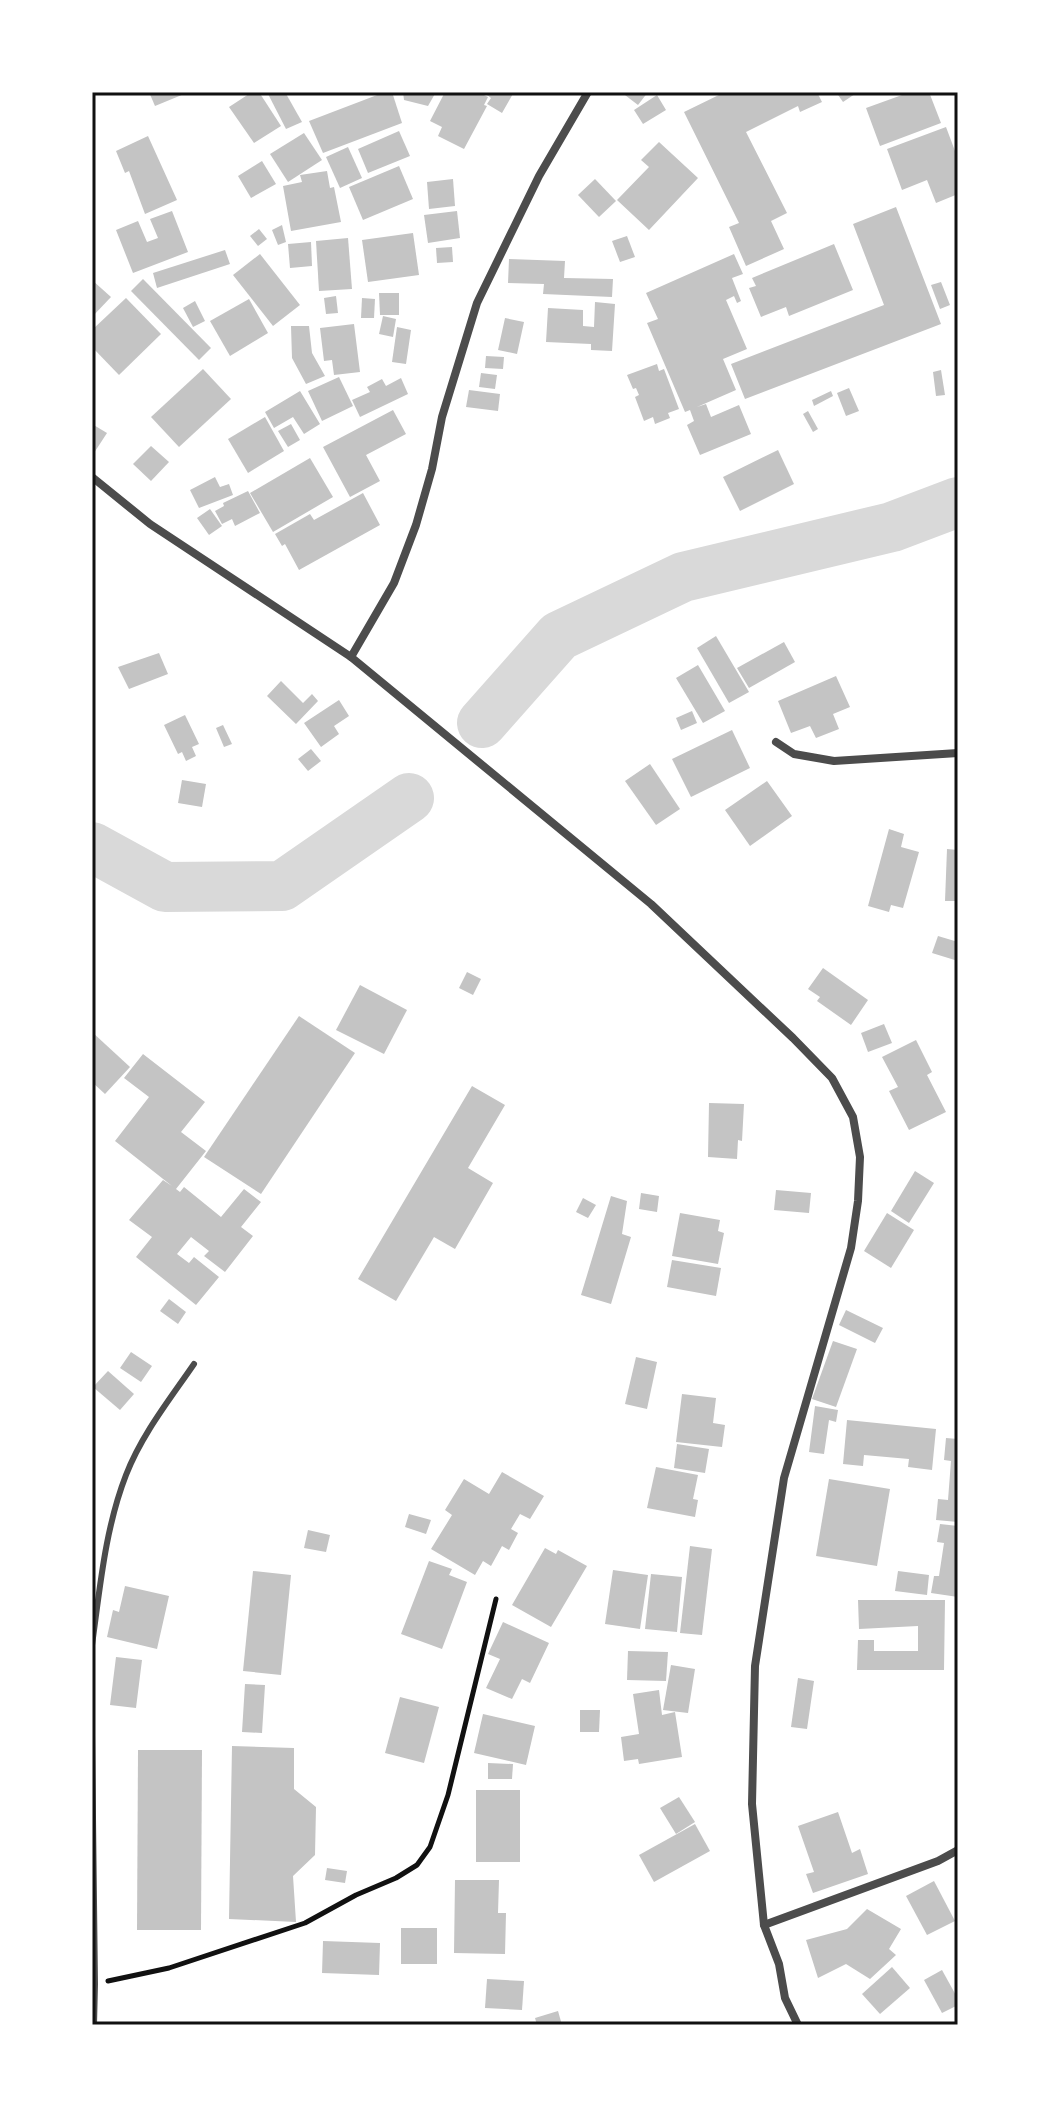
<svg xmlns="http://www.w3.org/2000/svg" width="1050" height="2117" font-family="'Golos Text',sans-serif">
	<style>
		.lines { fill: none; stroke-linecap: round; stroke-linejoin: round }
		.river { stroke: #d9d9d9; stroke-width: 50 }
		.building { fill: #c4c4c4 }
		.path { stroke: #111; stroke-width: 5 }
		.service { stroke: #4c4c4c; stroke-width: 6 }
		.minor { stroke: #4c4c4c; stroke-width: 8 }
		.neatline { fill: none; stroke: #111; stroke-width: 3 }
	</style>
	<rect width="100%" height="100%" fill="#fff"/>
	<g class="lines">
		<g class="river">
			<path d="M482,723L559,636L683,577L892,527L958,502"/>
			<path d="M92,847L165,887L282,886L409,798"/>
		</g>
	</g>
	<g class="building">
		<path d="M149,92H189L155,106Z"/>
		<path d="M252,92H259L281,126L254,143L229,107Z"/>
		<path d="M267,92H285L302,122L286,129Z"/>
		<path d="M385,92H392L402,123L323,153L309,121Z"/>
		<path d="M403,92H436L428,106L404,100Z"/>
		<path d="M445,92H485L484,95L488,97L484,105L487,106L464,149L438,136L442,127L430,121Z"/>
		<path d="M488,92H514L502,113L487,104L491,98L487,95Z"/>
		<path d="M621,92H648L638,105Z"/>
		<path d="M725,92H817L822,102L800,112L798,106L746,132L787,213L771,221L784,249L746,266L729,227L739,223L684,112Z"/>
		<path d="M836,92H858L843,102Z"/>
		<path d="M901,92H929L941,123L880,146L866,108L902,95Z"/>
		<path d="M657,95L666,110L643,124L634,110Z"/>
		<path d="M946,127L958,159V194L936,203L927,180L902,190L887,149Z"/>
		<path d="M399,131L410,156L368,173L358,149Z"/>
		<path d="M304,133L322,160L288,182L270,154Z"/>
		<path d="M148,136L177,200L145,214L129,171L125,173L116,151Z"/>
		<path d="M659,142L698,178L649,230L617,200L649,167L641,160Z"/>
		<path d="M348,147L362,178L340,188L326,157Z"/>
		<path d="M262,161L276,184L251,198L238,176Z"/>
		<path d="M399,166L413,199L363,220L349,187Z"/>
		<path d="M327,171L330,188L334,187L341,222L291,231L283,186L302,182L300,175Z"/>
		<path d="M453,179L455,206L429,209L427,182Z"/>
		<path d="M595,179L616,201L599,217L578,195Z"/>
		<path d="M896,207L941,324L745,399L731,364L884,305L853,224Z"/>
		<path d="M172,211L188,252L133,273L116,230L138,221L147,242L158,238L150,219Z"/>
		<path d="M457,211L460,238L428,243L424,215Z"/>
		<path d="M282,225L286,242L278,245L272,230Z"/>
		<path d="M259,229L267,239L258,246L250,236Z"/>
		<path d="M413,233L419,275L368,282L362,240Z"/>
		<path d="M627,236L635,257L620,262L612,241Z"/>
		<path d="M348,238L352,289L319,291L316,241Z"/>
		<path d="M311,242L312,266L290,268L288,244Z"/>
		<path d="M834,244L853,290L789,316L786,307L761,317L749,288L756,286L752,278Z"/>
		<path d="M452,247L453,262L437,263L436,248Z"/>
		<path d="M225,250L230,264L157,288L153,273Z"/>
		<path d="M260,254L300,305L273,326L233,275Z"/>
		<path d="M734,254L743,274L732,278L741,301L737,303L734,296L726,300L747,349L723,359L736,390L697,407L706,404L711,417L739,405L751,434L700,455L687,425L694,421L690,410L685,412L647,323L658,319L646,293Z"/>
		<path d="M509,259L565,261L564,278L613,279L612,297L543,294L544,284L508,283Z"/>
		<path d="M143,279L211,348L199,360L131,291Z"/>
		<path d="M92,280L111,297L92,317Z"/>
		<path d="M941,282L950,305L940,309L931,285Z"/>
		<path d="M379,293H399V315H380Z"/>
		<path d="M336,296L338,313L326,314L324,298Z"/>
		<path d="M126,298L161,334L119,375L92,347V330Z"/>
		<path d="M362,298L375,299L374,318H361Z"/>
		<path d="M249,299L268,333L230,356L210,321Z"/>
		<path d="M195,301L205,321L193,327L183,308Z"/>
		<path d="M595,302L615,304L612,351L591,350V344L546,342L548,308L583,310V326L594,327Z"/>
		<path d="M383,316L396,319L393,337L379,334Z"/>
		<path d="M505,318L524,322L517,354L498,350Z"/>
		<path d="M354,324L360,372L334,375L332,360L324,361L320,328Z"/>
		<path d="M291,326H309L312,353L325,376L306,384L292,358Z"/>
		<path d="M397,327L411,330L406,364L392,362Z"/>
		<path d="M486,356L504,357L503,369L485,368Z"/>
		<path d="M657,364L659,371L664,369L679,409L668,413L670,418L655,424L653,417L644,421L635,397L639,395L636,388L633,389L627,375Z"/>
		<path d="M203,369L231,399L179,447L151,417Z"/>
		<path d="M941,370L945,395L936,396L933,372Z"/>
		<path d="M481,373L497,375L495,389L479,387Z"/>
		<path d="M339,377L353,406L322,421L308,391Z"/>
		<path d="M401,378L408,394L360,417L352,400L370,392L367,387L382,379L386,386Z"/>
		<path d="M849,388L859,411L846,416L837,393Z"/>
		<path d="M469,390L500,394L498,411L466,407Z"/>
		<path d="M300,391L320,424L304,434L293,417L274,428L265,412Z"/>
		<path d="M831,391L833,396L814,406L812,400Z"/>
		<path d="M393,410L406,434L366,455L380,481L350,497L323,447Z"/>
		<path d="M808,411L818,429L813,432L803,414Z"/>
		<path d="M265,417L284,451L248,473L228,439Z"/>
		<path d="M92,424L107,433L92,456Z"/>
		<path d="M291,424L300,440L288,447L278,431Z"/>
		<path d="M151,446L169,462L151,481L133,464Z"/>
		<path d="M778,450L794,484L740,511L723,477Z"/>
		<path d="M310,458L333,497L273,532L250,493Z"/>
		<path d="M215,477L220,487L229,484L233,495L199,508L190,490Z"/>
		<path d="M248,491L260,513L235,526L232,519L222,524L215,511L224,506L223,503Z"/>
		<path d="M363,493L380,525L299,570L285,544L282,546L275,534L310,514L314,520Z"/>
		<path d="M210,509L222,526L209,535L197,518Z"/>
		<path d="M716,636L749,692L729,703L697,648Z"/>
		<path d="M784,642L795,662L749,688L737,668Z"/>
		<path d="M159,653L168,674L129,689L118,667Z"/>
		<path d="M698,665L725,711L703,723L676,678Z"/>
		<path d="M836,676L850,707L833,714L839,729L816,738L810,726L791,733L778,701Z"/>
		<path d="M281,681L303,703L312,694L318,701L296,724L267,696Z"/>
		<path d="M339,700L349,716L334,726L339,734L321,747L304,723Z"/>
		<path d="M692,711L697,723L681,730L676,718Z"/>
		<path d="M185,715L199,744L192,747L196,756L186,761L182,752L178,754L164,725Z"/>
		<path d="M223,725L232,744L224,747L216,728Z"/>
		<path d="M732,730L750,768L691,797L672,759Z"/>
		<path d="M311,749L321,761L308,771L298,759Z"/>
		<path d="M650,764L680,809L656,825L625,781Z"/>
		<path d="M182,780L206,784L202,807L178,803Z"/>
		<path d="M767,781L792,816L750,846L725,810Z"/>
		<path d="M889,829L904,834L901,847L919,852L903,908L891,905L889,912L868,906Z"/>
		<path d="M947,849L958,850V901H945Z"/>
		<path d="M938,936L958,942V961L932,953Z"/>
		<path d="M823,968L868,1000L851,1025L817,1001L820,997L808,989Z"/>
		<path d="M467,972L481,979L473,995L459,988Z"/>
		<path d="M360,985L407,1010L384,1054L336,1030Z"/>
		<path d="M299,1016L355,1053L261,1194L204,1157Z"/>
		<path d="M884,1024L892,1043L868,1052L861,1033Z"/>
		<path d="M92,1032L130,1067L105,1094L92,1082Z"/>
		<path d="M916,1040L932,1072L927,1075L946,1112L909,1130L889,1091L898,1087L882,1057Z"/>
		<path d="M143,1054L205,1102L181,1132L206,1151L176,1189L180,1192L184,1187L221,1217L244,1189L261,1202L241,1227L253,1236L225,1272L204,1256L209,1251L191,1237L177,1254L189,1263L194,1257L219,1277L196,1305L136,1257L152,1237L129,1220L163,1180L172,1186L115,1141L149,1097L124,1078Z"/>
		<path d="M472,1086L505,1105L468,1168L493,1183L455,1249L434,1237L396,1301L358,1279Z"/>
		<path d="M709,1103L744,1104L742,1141L738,1140L737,1159L708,1157Z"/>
		<path d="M915,1171L934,1183L909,1223L891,1211Z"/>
		<path d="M776,1190L811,1193L809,1213L774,1210Z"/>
		<path d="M641,1193L659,1196L657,1212L639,1209Z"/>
		<path d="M611,1196L627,1201L622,1234L631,1237L611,1304L581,1295Z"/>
		<path d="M583,1198L596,1205L588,1218L576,1212Z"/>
		<path d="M680,1213L720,1220L718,1231L724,1233L718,1264L672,1256Z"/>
		<path d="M887,1213L914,1230L891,1268L864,1251Z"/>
		<path d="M672,1260L721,1268L716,1296L667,1287Z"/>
		<path d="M169,1299L186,1312L178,1324L160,1311Z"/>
		<path d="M846,1310L883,1328L875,1343L839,1325Z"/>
		<path d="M833,1341L857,1349L836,1407L812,1399Z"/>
		<path d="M131,1352L152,1366L141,1382L120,1368Z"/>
		<path d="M636,1357L657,1362L647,1409L625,1404Z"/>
		<path d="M108,1371L134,1394L120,1410L93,1387Z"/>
		<path d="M682,1394L716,1398L713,1423L725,1425L722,1447L676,1442Z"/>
		<path d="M815,1406L838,1410L836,1422L829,1420L824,1454L809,1452Z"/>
		<path d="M847,1420L936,1429L932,1470L908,1467L909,1459L864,1455L863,1466L843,1464Z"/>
		<path d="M946,1438L958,1439V1522L936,1520L938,1499L948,1500L951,1461L944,1460Z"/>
		<path d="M677,1444L709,1449L705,1473L674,1468Z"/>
		<path d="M656,1467L698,1475L693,1499L698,1500L695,1517L647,1508Z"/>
		<path d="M502,1472L544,1496L530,1519L520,1514L511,1529L518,1533L509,1550L502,1546L491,1566L483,1561L475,1575L431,1549L452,1515L445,1510L464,1479L489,1494Z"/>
		<path d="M829,1479L890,1489L877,1566L816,1556Z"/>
		<path d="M409,1514L431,1520L426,1534L405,1527Z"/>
		<path d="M940,1524L958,1526V1597L931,1593L934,1576H939L944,1543L937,1542Z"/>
		<path d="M308,1530L330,1535L326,1552L304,1548Z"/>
		<path d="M690,1546L712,1549L702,1635L680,1633Z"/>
		<path d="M545,1548L556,1554L558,1550L587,1566L551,1627L512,1605Z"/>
		<path d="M429,1561L452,1569L449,1575L467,1582L442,1649L401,1634Z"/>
		<path d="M613,1570L648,1575L640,1629L605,1624Z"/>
		<path d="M253,1571L291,1575L281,1675L243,1671Z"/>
		<path d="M898,1571L929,1575L927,1595L895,1591Z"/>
		<path d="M651,1574L682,1577L677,1632L645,1629Z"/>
		<path d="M125,1586L169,1596L157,1649L107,1637L113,1610L119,1612Z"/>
		<path d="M858,1600H945L944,1670H857L858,1640H874V1651H918V1626L859,1629Z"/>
		<path d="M503,1622L549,1643L530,1683L522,1679L512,1699L486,1688L500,1659L488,1654Z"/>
		<path d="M628,1651L668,1652L666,1681L627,1680Z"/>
		<path d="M116,1657L142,1660L136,1708L110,1705Z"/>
		<path d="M671,1665L695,1669L688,1713L663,1710Z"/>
		<path d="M798,1678L814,1681L807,1729L791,1727Z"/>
		<path d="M245,1684L265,1685L262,1733L242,1732Z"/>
		<path d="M659,1690L662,1715L675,1712L682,1757L639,1764L638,1759L624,1761L621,1737L639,1734L633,1694Z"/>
		<path d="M400,1697L439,1707L424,1763L385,1753Z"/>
		<path d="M580,1710H600L599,1732H580Z"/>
		<path d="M483,1714L535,1726L526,1765L474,1753Z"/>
		<path d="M232,1746L294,1748V1789L316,1807L315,1855L293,1876L296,1922L229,1919Z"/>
		<path d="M138,1750H202L201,1930H137Z"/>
		<path d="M488,1763L513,1764L512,1779H488Z"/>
		<rect x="476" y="1790" width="44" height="72"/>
		<path d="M679,1797L695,1822L676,1834L660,1808Z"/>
		<path d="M838,1812L852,1853L860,1849L868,1874L813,1893L806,1874L814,1872L798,1826Z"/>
		<path d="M695,1824L710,1851L654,1882L639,1855Z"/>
		<path d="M327,1868L347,1871L345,1883L325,1880Z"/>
		<path d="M455,1880H499L498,1913H506L505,1954L454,1953Z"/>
		<path d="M934,1881L955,1921L927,1935L906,1896Z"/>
		<path d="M867,1909L901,1929L889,1949L896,1955L870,1979L846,1964L818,1978L806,1940L847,1929Z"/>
		<rect x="401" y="1928" width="36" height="36"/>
		<path d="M323,1941L380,1943L379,1975L322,1973Z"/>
		<path d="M892,1967L910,1988L880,2014L862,1994Z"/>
		<path d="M942,1970L958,1999V2005L942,2013L924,1980Z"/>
		<path d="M487,1979L524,1981L522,2010L485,2008Z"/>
		<path d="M558,2011L562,2025H537L535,2018Z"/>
	</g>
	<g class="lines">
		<path class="path" d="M108,1981L169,1968L305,1923L356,1895L396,1878L417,1865L430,1847L448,1795L496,1599"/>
		<g class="service">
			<path d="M92,1645C100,1588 105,1529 126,1475C142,1434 170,1399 194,1364"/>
			<path d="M92,1735L95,1984L94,2025"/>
		</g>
		<g class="minor">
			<path d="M92,477L150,524L351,657L651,904L793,1038L832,1078L853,1117L860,1157L858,1201L851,1248L784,1478L755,1666L752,1804L764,1925L779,1964L785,1998L798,2025"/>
			<path d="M351,657L394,583L416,525L432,469L442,417L477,303L539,176L588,92"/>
			<path d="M776,742L794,754L834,761L958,753"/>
			<path d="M764,1925L938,1861L958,1850"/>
		</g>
	</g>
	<rect width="1050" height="2117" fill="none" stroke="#ffffff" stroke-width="188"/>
	<rect x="94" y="94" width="862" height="1929" class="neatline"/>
</svg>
